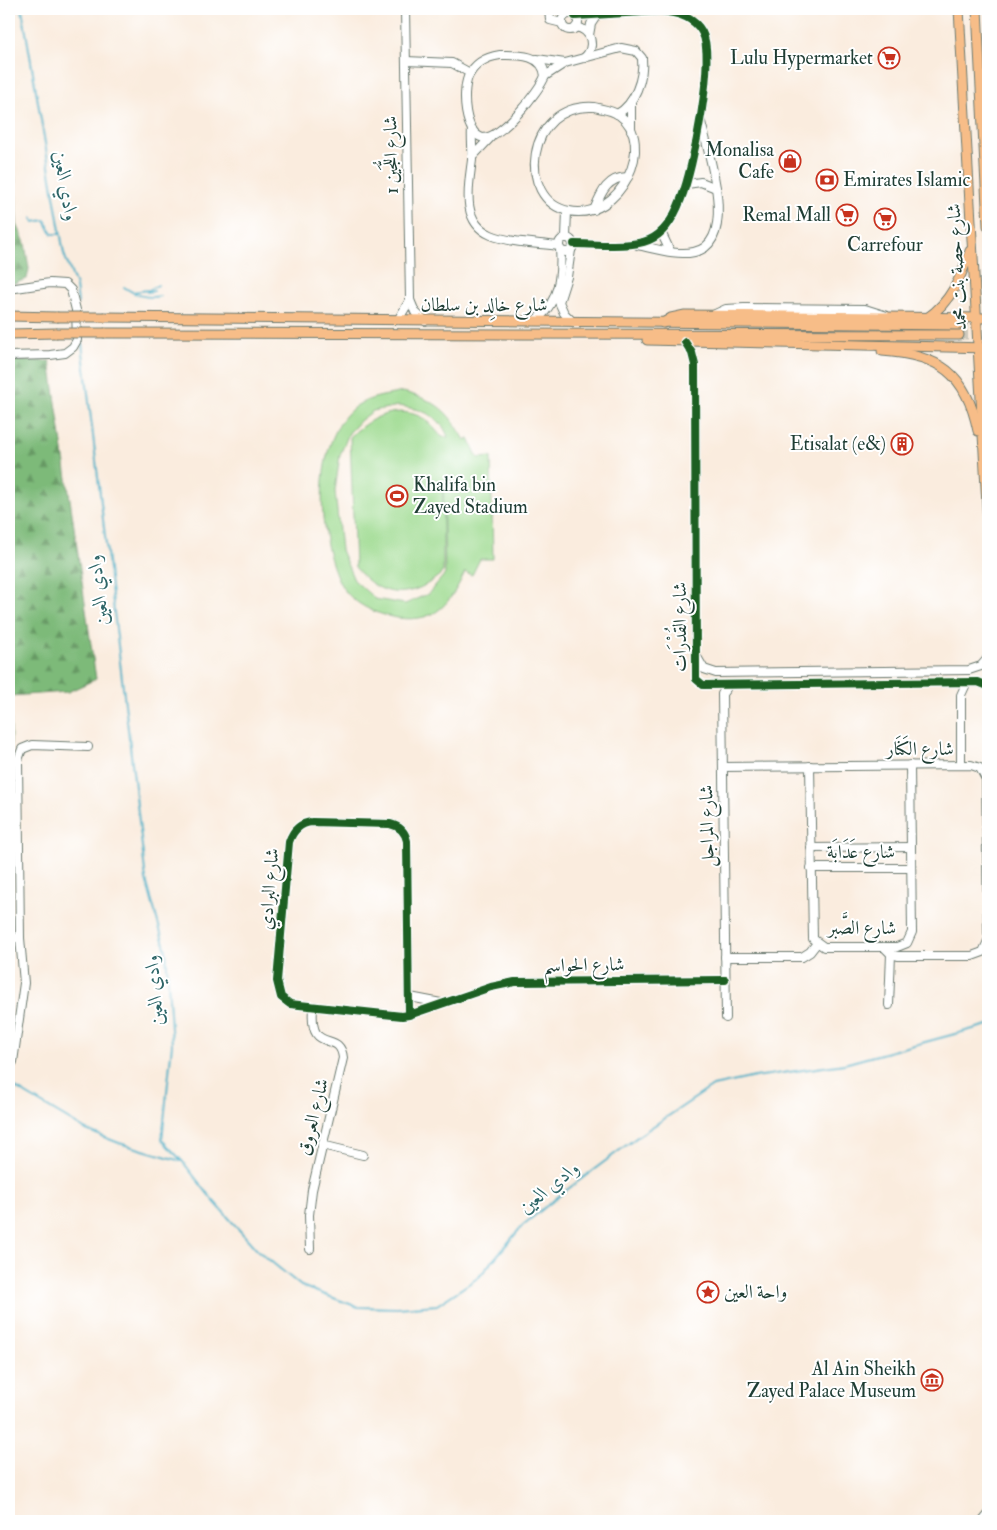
<svg xmlns="http://www.w3.org/2000/svg" width="997" height="1530" font-family="'IM FELL Double Pica',Amiri,serif">
	<style>
		.forest { fill: url(#forest-firs); stroke: #4e7c56 }
		.cemetery { fill: url(#cemetery-stones); stroke: #5e8c61 }
		.garden { fill: #9cda8e; stroke: #5e8c61; fill-rule: evenodd }
		.lines { fill: none; stroke-linecap: round; stroke-linejoin: round }
		.stream { stroke: #47aec6; stroke-width: 2 }
		.major-tunnel { stroke: #cec9bc; stroke-width: 9; stroke-dasharray: 9 4.5; stroke-linecap: butt }
		.minor-casing { stroke: #6c7a70; stroke-width: 10 }
		.major-casing { stroke: #6c7a70; stroke-width: 11 }
		.minor { stroke: #fff; stroke-width: 8 }
		.major { stroke: #f7bd88; stroke-width: 9 }
		.major-bridge-casing { stroke: #6c7a70; stroke-width: 11; stroke-linecap: butt }
		.major-bridge { stroke: #f7bd88; stroke-width: 9 }
		.cycleway-casing { stroke: #fff; stroke-width: 11 }
		.cycleway { stroke: #1b5e20; stroke-width: 8 }
		.labels { text-anchor: middle; dominant-baseline: central; stroke-width: 4; stroke-linejoin: round; paint-order: stroke }
		.poi-label { font-size: 19px; fill: #1f3d34; stroke: #fff; text-anchor: end }
		.street-label { font-size: 19px; fill: #1f3d34; stroke: #fff }
		.water-label { font-size: 20px; font-style: italic; fill: #2d6567; stroke: #fff }
	</style>
	<defs>
		<pattern id="forest-firs" width="22" height="20" patternUnits="userSpaceOnUse" patternTransform="scale(1.25)"><rect width="22" height="20" fill="#7dba79"/><path d="M5 1l3.5 6h-7zM16 11l3.5 6h-7z" fill="#669864"/></pattern>
		<pattern id="cemetery-stones" width="16" height="16" patternUnits="userSpaceOnUse" patternTransform="scale(1.25)"><rect width="16" height="16" fill="#9cda8e"/><path d="M2 7V4a2 2 0 0 1 4 0v3zM10 15v-3a2 2 0 0 1 4 0v3z" fill="#86bc7b"/></pattern>
	</defs>
	<rect width="100%" height="100%" fill="#fff"/>
	<filter id="ink" filterUnits="userSpaceOnUse"><feTurbulence type="fractalNoise" baseFrequency=".02" numOctaves="2"/><feDisplacementMap in="SourceGraphic" scale="10" xChannelSelector="R" yChannelSelector="G"/><feConvolveMatrix kernelMatrix="1 2 1 2 8 2 1 2 1" color-interpolation-filters="sRGB"/></filter>
	<filter id="wash" filterUnits="userSpaceOnUse"><feTurbulence type="fractalNoise" baseFrequency=".0096" numOctaves="4" result="noise"/><feDisplacementMap in="SourceGraphic" scale="20" xChannelSelector="R" yChannelSelector="G"/><feGaussianBlur stdDeviation="1.12" result="paint"/><feColorMatrix in="noise" values="0 0 0 0 0 0 0 0 0 0 0 0 0 0 0 0 0 1.4 0 .05"/><feComposite in="paint" operator="in"/></filter>
	<g filter="url(#wash)">
		<rect width="100%" height="100%" fill="#faecde"/>
		<g class="forest">
			<path d="M9,155L15,178L17,224L25,243L29,269L27,279L9,285Z"/>
			<path d="M9,361H50L96,679L68,692L9,696Z"/>
		</g>
		<path class="cemetery" d="M9,712H11L10,930H9Z"/>
		<path class="garden" d="M403,392C438,401 447,410 465,440L469,439L478,458L491,457L493,559H480L472,575L465,572C458,586 450,603 436,612C409,629 356,612 341,585C317,541 312,448 350,411C364,397 385,396 403,392ZM398,406C420,409 440,414 448,437H442C436,431 428,420 419,416C393,405 368,419 350,437L355,567C381,600 413,600 443,572V487L445,574L428,594L405,604L375,599L354,580L341,550L335,491L340,455L349,433L361,420L373,411Z"/>
		<g class="lines">
			<g class="stream">
				<path d="M22,9L64,254L76,286L78,303"/>
				<path d="M9,165L10,164"/>
				<path d="M9,172L12,173L14,196L9,205"/>
				<path d="M32,218L34,222L45,220L52,234H60"/>
				<path d="M124,287C136,295 146,299 160,296"/>
				<path d="M132,292L149,290L158,285"/>
				<path d="M147,292L154,291"/>
				<path d="M81,335L146,880L166,951L172,1044L162,1140L183,1162L211,1198L257,1250L301,1286L358,1307L397,1308L437,1305L479,1277L523,1225L564,1192L640,1135L713,1086L755,1077L844,1064L988,1025"/>
				<path d="M9,1084L86,1130L119,1143L181,1161"/>
			</g>
		</g>
	</g>
	<g filter="url(#ink)">
		<g class="lines">
			<g class="major-tunnel">
				<path d="M959,325L988,326"/>
				<path d="M959,335H988"/>
			</g>
			<g class="minor-casing">
				<g id="minor">
					<path d="M405,9L410,300L415,312L425,321"/>
					<path d="M549,9L550,20L562,23"/>
					<circle cx="570" cy="22" r="8"/>
					<path d="M576,27C592,30 596,47 584,58"/>
					<path d="M589,35L591,24L597,15"/>
					<path d="M500,55C516,55 543,53 545,76C539,92 501,138 483,138C464,133 462,93 468,77C474,64 486,57 500,55Z"/>
					<path d="M537,59L565,63"/>
					<path d="M406,61L452,63L470,73"/>
					<path d="M545,76L565,63L621,48L636,51L642,58C644,77 635,105 617,114"/>
					<path d="M594,107C602,109 612,110 619,115C658,142 620,222 569,211C516,201 525,103 594,107Z"/>
					<path d="M472,129C471,139 473,150 472,160C469,185 460,222 491,235C511,243 537,243 559,246"/>
					<path d="M631,130V102"/>
					<path d="M472,157L491,137"/>
					<path d="M687,184L701,182L716,188"/>
					<path d="M594,210C601,193 607,177 628,177"/>
					<path d="M661,232L670,251"/>
					<path d="M566,237L567,211"/>
					<circle cx="566" cy="245" r="7"/>
					<path d="M574,244C595,244 630,248 649,240C666,233 675,215 681,199C693,170 716,57 702,32C694,17 675,12 659,11L575,16"/>
					<path d="M637,245C654,248 676,256 694,252C739,243 708,152 701,122"/>
					<path d="M571,250L567,277L559,302L564,313L573,322"/>
					<path d="M9,289L50,283L65,284L71,290L76,310L77,340L73,347L65,353L50,355L9,356"/>
					<path d="M713,315L726,309L744,308L865,309L887,316"/>
					<path d="M398,320L410,300"/>
					<path d="M534,321C558,306 562,275 560,249"/>
					<path d="M685,342L692,353L695,365L696,679L703,685L978,682L988,686"/>
					<path d="M697,657L704,669L716,673L969,670L981,666L988,658"/>
					<path d="M961,765V695L967,682"/>
					<path d="M810,766L813,939L824,947H897L907,943L912,932L910,765"/>
					<path d="M723,767L971,765L980,768L986,779L988,933"/>
					<path d="M811,848L911,847"/>
					<path d="M811,868H911"/>
					<path d="M9,938H20"/>
					<path d="M884,947L891,954L898,956H972L983,952L988,941"/>
					<path d="M725,957H802L810,952L817,943"/>
					<path d="M410,997L441,1003"/>
					<path d="M889,1005L891,954"/>
					<path d="M409,1015L407,841C405,831 399,826 390,824L312,822C300,823 293,830 289,842L277,981L281,997L290,1004L402,1016L409,1015L491,987L515,982L725,980"/>
					<path d="M726,1018L722,694L729,685"/>
					<path d="M13,1062L24,983L20,938L18,760L22,749L32,745L88,747"/>
					<path d="M322,1145L363,1155"/>
					<path d="M310,1249L309,1215L312,1190L343,1058C340,1028 309,1057 313,1008"/>
					<path d="M983,1521L988,1515"/>
				</g>
			</g>
			<g class="major-casing">
				<g id="major">
					<path d="M959,9L988,523"/>
					<path d="M977,9L988,226"/>
					<path d="M9,316L57,317"/>
					<path d="M104,317L959,325"/>
					<path d="M927,318C951,302 961,277 970,251"/>
					<path d="M663,323L671,318L685,315L988,318"/>
					<path d="M105,333L959,335"/>
					<path d="M9,334L56,333"/>
					<path d="M647,340L988,348"/>
					<path d="M882,351C939,355 966,372 978,431"/>
				</g>
			</g>
			<use href="#minor" class="minor"/>
			<use href="#major" class="major"/>
			<g class="major-bridge-casing">
				<g id="major-bridge">
					<path d="M57,317H104"/>
					<path d="M56,333H105"/>
				</g>
			</g>
			<use href="#major-bridge" class="major-bridge"/>
			<g class="cycleway-casing">
				<g id="cycleway">
					<path d="M574,244C595,244 630,248 649,240C666,233 675,215 681,199C693,170 716,57 702,32C694,17 675,12 659,11L575,16"/>
					<path d="M685,342L692,353L695,365L696,679L703,685L978,682L988,686"/>
					<path d="M409,1015L407,841C405,831 399,826 390,824L312,822C300,823 293,830 289,842L277,981L281,997L290,1004L402,1016L409,1015L491,987L515,982L725,980"/>
				</g>
			</g>
			<use href="#cycleway" class="cycleway"/>
		</g>
	</g>
	<defs>
		<g id="supermarket-ring" transform="scale(1.125)"><circle r="9.5" fill="#fff" stroke="#c8321e" stroke-width="1.5"/><path d="M-6-5.5h2.5l.6 2H6L4.5 2H-2.5L-4.4-4H-6ZM-1.5 3.2a1.3 1.3 0 1 0 .1 0ZM3 3.2a1.3 1.3 0 1 0 .1 0Z" fill="#c8321e"/></g>
		<g id="shop-ring" transform="scale(1.125)"><circle r="9.5" fill="#fff" stroke="#c8321e" stroke-width="1.5"/><path d="M-5-2.5h2.3a2.7 3.5 0 0 1 5.4 0H5L5.5 6h-11ZM-1.5-2.5h3a1.5 2.3 0 0 0-3 0Z" fill="#c8321e"/></g>
		<g id="bank-ring" transform="scale(1.125)"><circle r="9.5" fill="#fff" stroke="#c8321e" stroke-width="1.5"/><path d="M-6-4H6V4H-6ZM0-2.3a2.3 2.3 0 1 0 0 4.6a2.3 2.3 0 1 0 0-4.6Z" fill="#c8321e"/></g>
		<g id="building-ring" transform="scale(1.125)"><circle r="9.5" fill="#fff" stroke="#c8321e" stroke-width="1.5"/><path d="M-4-6H4V6H1V3H-1V6H-4ZM-2.5-4.3h1.7v1.8h-1.7ZM.8-4.3h1.7v1.8H.8ZM-2.5-1h1.7V.8h-1.7ZM.8-1h1.7V.8H.8Z" fill="#c8321e"/></g>
		<g id="stadium-ring" transform="scale(1.125)"><circle r="9.5" fill="#fff" stroke="#c8321e" stroke-width="1.5"/><path d="M0-5a6.5 5 0 1 0 0 10a6.5 5 0 1 0 0-10ZM-3.5-1.8h7v3.6h-7Z" fill="#c8321e"/></g>
		<g id="sight-ring" transform="scale(1.125)"><circle r="9.5" fill="#fff" stroke="#c8321e" stroke-width="1.5"/><path d="M0-6L1.8-2.2L6-1.7L2.9 1.2L3.7 5.4L0 3.3L-3.7 5.4L-2.9 1.2L-6-1.7L-1.8-2.2Z" fill="#c8321e"/></g>
		<g id="museum-ring" transform="scale(1.125)"><circle r="9.5" fill="#fff" stroke="#c8321e" stroke-width="1.5"/><path d="M0-6L6-3V-2H-6V-3ZM-5-1h2V3h-2ZM-1-1h2V3h-2ZM3-1h2V3H3ZM-6 4H6V6H-6Z" fill="#c8321e"/></g>
	</defs>
	<g fill-rule="evenodd">
		<use href="#supermarket-ring" x="889" y="58"/>
		<use href="#shop-ring" x="790" y="161"/>
		<use href="#bank-ring" x="827" y="180"/>
		<use href="#supermarket-ring" x="847" y="215"/>
		<use href="#supermarket-ring" x="885" y="219"/>
		<use href="#building-ring" x="902" y="444"/>
		<use href="#stadium-ring" x="397" y="496"/>
		<use href="#sight-ring" x="708" y="1292"/>
		<use href="#museum-ring" x="932" y="1380"/>
	</g>
	<g class="labels">
		<g class="poi-label">
			<text x="873" y="58">Lulu Hypermarket</text>
			<text x="774" y="150">Monalisa<tspan x="774" dy="22">Cafe</tspan></text>
			<text x="843" y="180" text-anchor="start">Emirates Islamic</text>
			<text x="831" y="215">Remal Mall</text>
			<text x="885" y="245" text-anchor="middle">Carrefour</text>
			<text x="886" y="444">Etisalat (e&amp;)</text>
			<text x="413" y="485" text-anchor="start">Khalifa bin<tspan x="413" dy="22">Zayed Stadium</tspan></text>
			<text x="724" y="1292" text-anchor="start">واحة العين</text>
			<text x="916" y="1369">Al Ain Sheikh<tspan x="916" dy="22">Zayed Palace Museum</tspan></text>
		</g>
		<g class="street-label">
			<text transform="translate(391 155) rotate(-91)">شارع اللُّجَين 1</text>
			<text transform="translate(957 267) rotate(-93)">شارع حصة بنت محمد</text>
			<text x="484" y="305">شارع خالِد بن سلطان</text>
			<text transform="translate(680 627) rotate(-90)">شارع القُدْرَات</text>
			<text x="920" y="749">شارع الكَنَار</text>
			<text transform="translate(707 826) rotate(-91)">شارع المراجل</text>
			<text x="861" y="852">شارع عَدَابَة</text>
			<text transform="translate(269 889) rotate(-85)">شارع البرادي</text>
			<text x="862" y="928">شارع الصَّبر</text>
			<text transform="translate(584 965) rotate(-1)">شارع الحواسم</text>
			<text transform="translate(313 1117) rotate(-76)">شارع العروق</text>
		</g>
		<g class="water-label">
			<text transform="translate(66 186) rotate(80)">وادي العين</text>
			<text transform="translate(98 590) rotate(-97)">وادي العين</text>
			<text transform="translate(154 990) rotate(-95)">وادي العين</text>
			<text transform="translate(549 1187) rotate(-39)">وادي العين</text>
		</g>
	</g>
	<rect width="997" height="1530" fill="none" stroke="#fff" stroke-width="30"/>
</svg>
